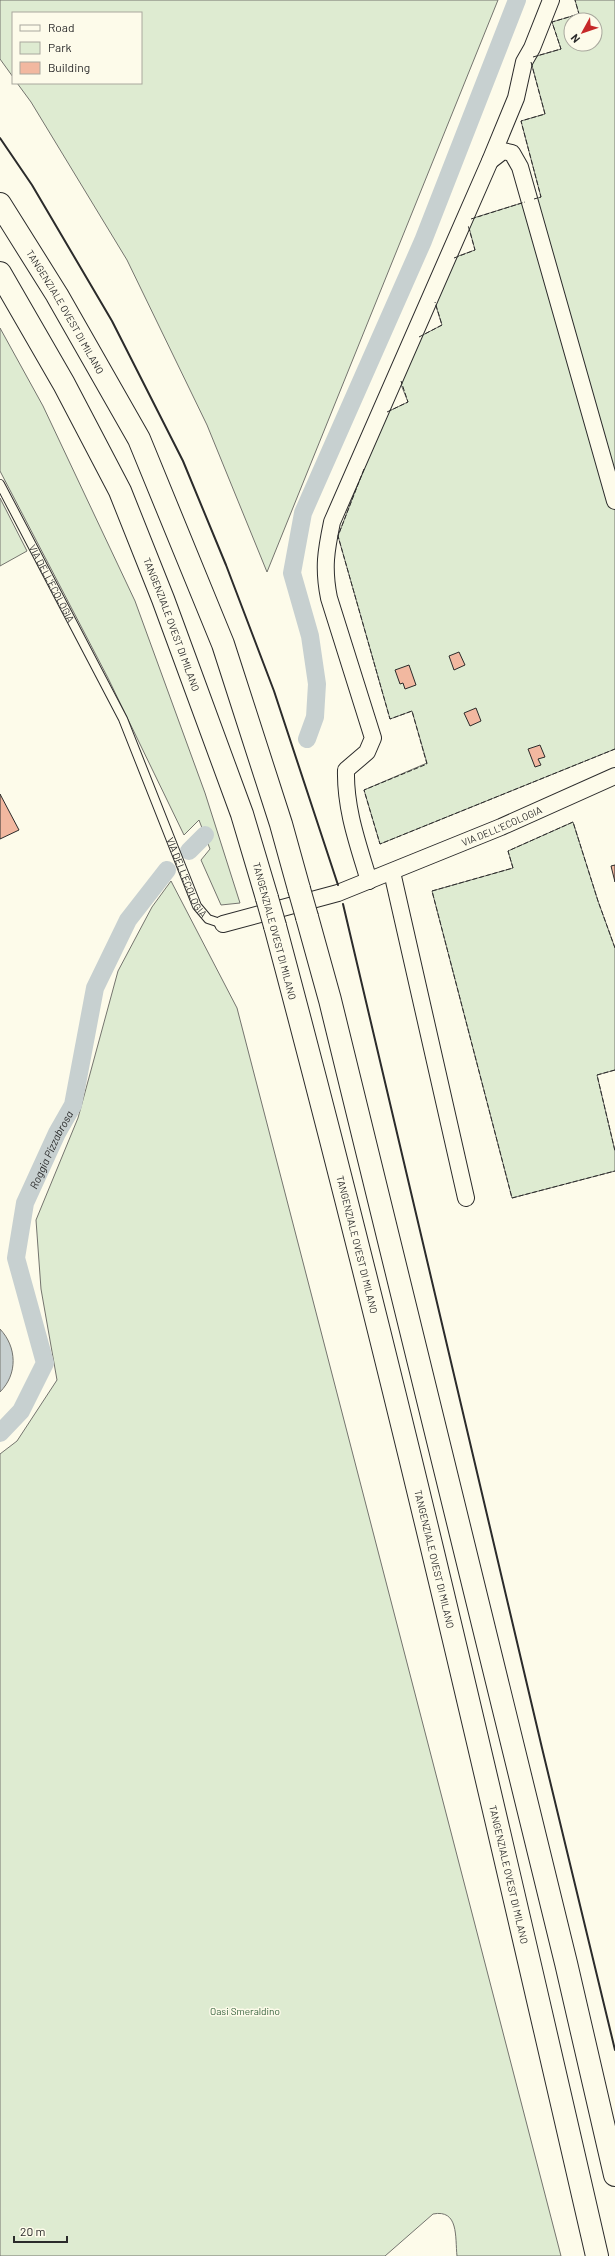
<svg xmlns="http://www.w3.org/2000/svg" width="615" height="2256" font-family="Barlow,sans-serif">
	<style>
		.green { fill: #deebd1; stroke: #74746e; fill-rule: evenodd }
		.water { fill: #c7d0d0; stroke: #74746e }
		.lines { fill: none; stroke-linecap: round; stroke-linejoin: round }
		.canal { stroke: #c7d0d0; stroke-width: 18 }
		.building { fill: #f2b8a0; stroke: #2b2b2b }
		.lane-casing { stroke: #2b2b2b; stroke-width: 10 }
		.street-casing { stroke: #2b2b2b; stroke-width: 18 }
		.highway-casing { stroke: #2b2b2b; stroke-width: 24 }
		.lane { stroke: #fdfbea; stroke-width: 8 }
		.street { stroke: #fdfbea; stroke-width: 16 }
		.highway { stroke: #fdfbea; stroke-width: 22 }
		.highway-bridge-casing { stroke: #2b2b2b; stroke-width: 24; stroke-linecap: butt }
		.highway-bridge { stroke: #fdfbea; stroke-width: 22 }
		.fence { stroke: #2b2b2b; stroke-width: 1; stroke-dasharray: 5 2; stroke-linecap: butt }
		.wall { stroke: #2b2b2b; stroke-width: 2 }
		.labels { text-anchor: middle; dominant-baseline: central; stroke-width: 3; stroke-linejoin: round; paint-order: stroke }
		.street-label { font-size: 10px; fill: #2b2b2b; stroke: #fdfbea }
		.park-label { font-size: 10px; fill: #34623c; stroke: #fdfbea }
		.water-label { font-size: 11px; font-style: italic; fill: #2b2b2b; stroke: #fdfbea }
	</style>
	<rect width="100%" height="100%" fill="#fdfbea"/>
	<g class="green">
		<path d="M0,0H498L267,572L207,425L127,260L31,102L17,83H141V13H13V77L0,59Z"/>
		<path d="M575,0H615V749L380,844L364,790L427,763L412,711L390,719L338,536L385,413L408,402L400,382L419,337L442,325L434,300L450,259L475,250L467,220L541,197L521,121L545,114L530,58L561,49L552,22L579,14ZM571,20H595V44H571Z"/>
		<path d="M0,328L43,406L135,601L205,793L240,903L221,905L201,860L210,849L199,820L184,835L108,678L0,471Z"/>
		<path d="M0,498L27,551L0,566Z"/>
		<path d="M573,822L598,901L615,948V1070L597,1075L615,1151V1171L512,1198L432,891L513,868L508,851Z"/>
		<path d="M171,881L237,1008L561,2256H457C455,2237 459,2209 433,2214L385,2256H0V1454L17,1441L57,1380L41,1289L36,1220L78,1118L118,971L152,907Z"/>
	</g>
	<path class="water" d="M0,1329C17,1347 18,1374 0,1392Z"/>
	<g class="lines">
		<g class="canal">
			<path d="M307,739L315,717L317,684L310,636L292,573L303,513L423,241L517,0"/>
			<path d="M189,851L205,835"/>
			<path id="s1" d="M0,1433L21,1411L45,1363L16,1258L25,1203L57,1133L73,1105L95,988L128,920L167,870"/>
		</g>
	</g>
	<g class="building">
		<path d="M459,652L465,665L454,670L449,656Z"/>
		<path d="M409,665L416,685L405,689L403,683L400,684L395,670Z"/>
		<path d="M476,708L481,721L470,726L464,713Z"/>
		<path d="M540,745L545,757L538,759L541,765L535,767L528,749Z"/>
		<path d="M0,794L19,830L0,839Z"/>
		<path d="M615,865V882L611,866Z"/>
	</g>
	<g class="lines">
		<g class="lane-casing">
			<g id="lane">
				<path id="s2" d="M0,484L123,719L197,906L208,919L223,924"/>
			</g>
		</g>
		<g class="street-casing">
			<g id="street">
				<path d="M490,161L503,151L512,153L520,167L615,501"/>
				<path d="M392,872L466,1198"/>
				<path d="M369,881C358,844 345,809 346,770L367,752L373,738L329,598C323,568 326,551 332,522L490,161L516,98L524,62L532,48L551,0"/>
				<path id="s3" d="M223,924L338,893L501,827L615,776"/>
			</g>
		</g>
		<g class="highway-casing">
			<g id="highway">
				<path id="s4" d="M0,204L57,295L139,439L223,644L281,824L299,889"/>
				<path id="s5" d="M0,273L64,384L120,491L163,599L242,814L267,898"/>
				<path d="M307,917L330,1000L566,1963L615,2175"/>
				<path id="s6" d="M275,926C393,1367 495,1812 597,2256"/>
			</g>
		</g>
		<use href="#lane" class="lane"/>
		<use href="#street" class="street"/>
		<use href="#highway" class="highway"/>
		<g class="highway-bridge-casing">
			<g id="highway-bridge">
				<path d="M299,889L307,917"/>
				<path d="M267,898L275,926"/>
			</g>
		</g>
		<use href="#highway-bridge" class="highway-bridge"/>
		<g class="fence">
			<path d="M533,57L561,49L552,22L579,14L575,0"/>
			<path d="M531,62L545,114L521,121L541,197L534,199"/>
			<path d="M471,219L525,202"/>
			<path d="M454,258L475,250L468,225"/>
			<path d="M419,337L442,325L435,302"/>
			<path d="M387,412L408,402L401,381"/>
			<path d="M364,469L338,536L390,719L412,711L427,764L364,790L380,844L615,749"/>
			<path d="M615,948L598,901L573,822L508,851L513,868L432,891L512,1198L615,1171"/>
			<path d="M615,1070L597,1075L615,1151"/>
		</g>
		<g class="wall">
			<path d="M0,138L32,185L112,321L183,461L226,565L274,691L338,885"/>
			<path d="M343,904L542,1748L615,2050"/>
		</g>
	</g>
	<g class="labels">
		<g class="street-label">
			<text stroke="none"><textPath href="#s4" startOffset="126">TANGENZIALE OVEST DI MILANO</textPath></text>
			<text stroke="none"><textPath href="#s2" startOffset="112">VIA DELL'ECOLOGIA</textPath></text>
			<text stroke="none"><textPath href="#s5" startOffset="392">TANGENZIALE OVEST DI MILANO</textPath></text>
			<text stroke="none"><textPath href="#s3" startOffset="296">VIA DELL'ECOLOGIA</textPath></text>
			<text stroke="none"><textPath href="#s2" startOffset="436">VIA DELL'ECOLOGIA</textPath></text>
			<text transform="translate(275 931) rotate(75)">TANGENZIALE OVEST DI MILANO</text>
			<text stroke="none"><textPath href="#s6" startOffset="329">TANGENZIALE OVEST DI MILANO</textPath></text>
			<text stroke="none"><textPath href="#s6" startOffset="653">TANGENZIALE OVEST DI MILANO</textPath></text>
			<text stroke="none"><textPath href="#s6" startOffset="977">TANGENZIALE OVEST DI MILANO</textPath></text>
		</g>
		<g class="park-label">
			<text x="245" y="2011">Oasi Smeraldino</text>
		</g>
		<g class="water-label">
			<text stroke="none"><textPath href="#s1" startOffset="308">Roggia Pizzabrosa</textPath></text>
		</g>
	</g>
	<rect x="12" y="12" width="130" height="72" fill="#fdfbea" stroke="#a9a89e"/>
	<rect x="20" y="25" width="20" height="6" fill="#fdfbea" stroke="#a9a89e"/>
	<text x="48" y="32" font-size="12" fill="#2b2b2b">Road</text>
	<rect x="20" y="42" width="20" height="12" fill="#deebd1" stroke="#a9a89e"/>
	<text x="48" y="52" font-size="12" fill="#2b2b2b">Park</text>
	<rect x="20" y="62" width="20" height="12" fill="#f2b8a0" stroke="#a9a89e"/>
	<text x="48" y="72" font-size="12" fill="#2b2b2b">Building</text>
	<g transform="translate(583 32) rotate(230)"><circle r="19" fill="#fdfbea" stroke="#a9a89e"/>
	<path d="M0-3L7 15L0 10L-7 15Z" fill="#c62828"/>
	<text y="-6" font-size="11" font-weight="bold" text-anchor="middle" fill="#2b2b2b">N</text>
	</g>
	<path d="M14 2236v6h53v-6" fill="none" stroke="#2b2b2b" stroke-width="2"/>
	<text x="20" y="2236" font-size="12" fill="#2b2b2b" stroke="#fdfbea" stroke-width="3" paint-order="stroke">20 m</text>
</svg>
